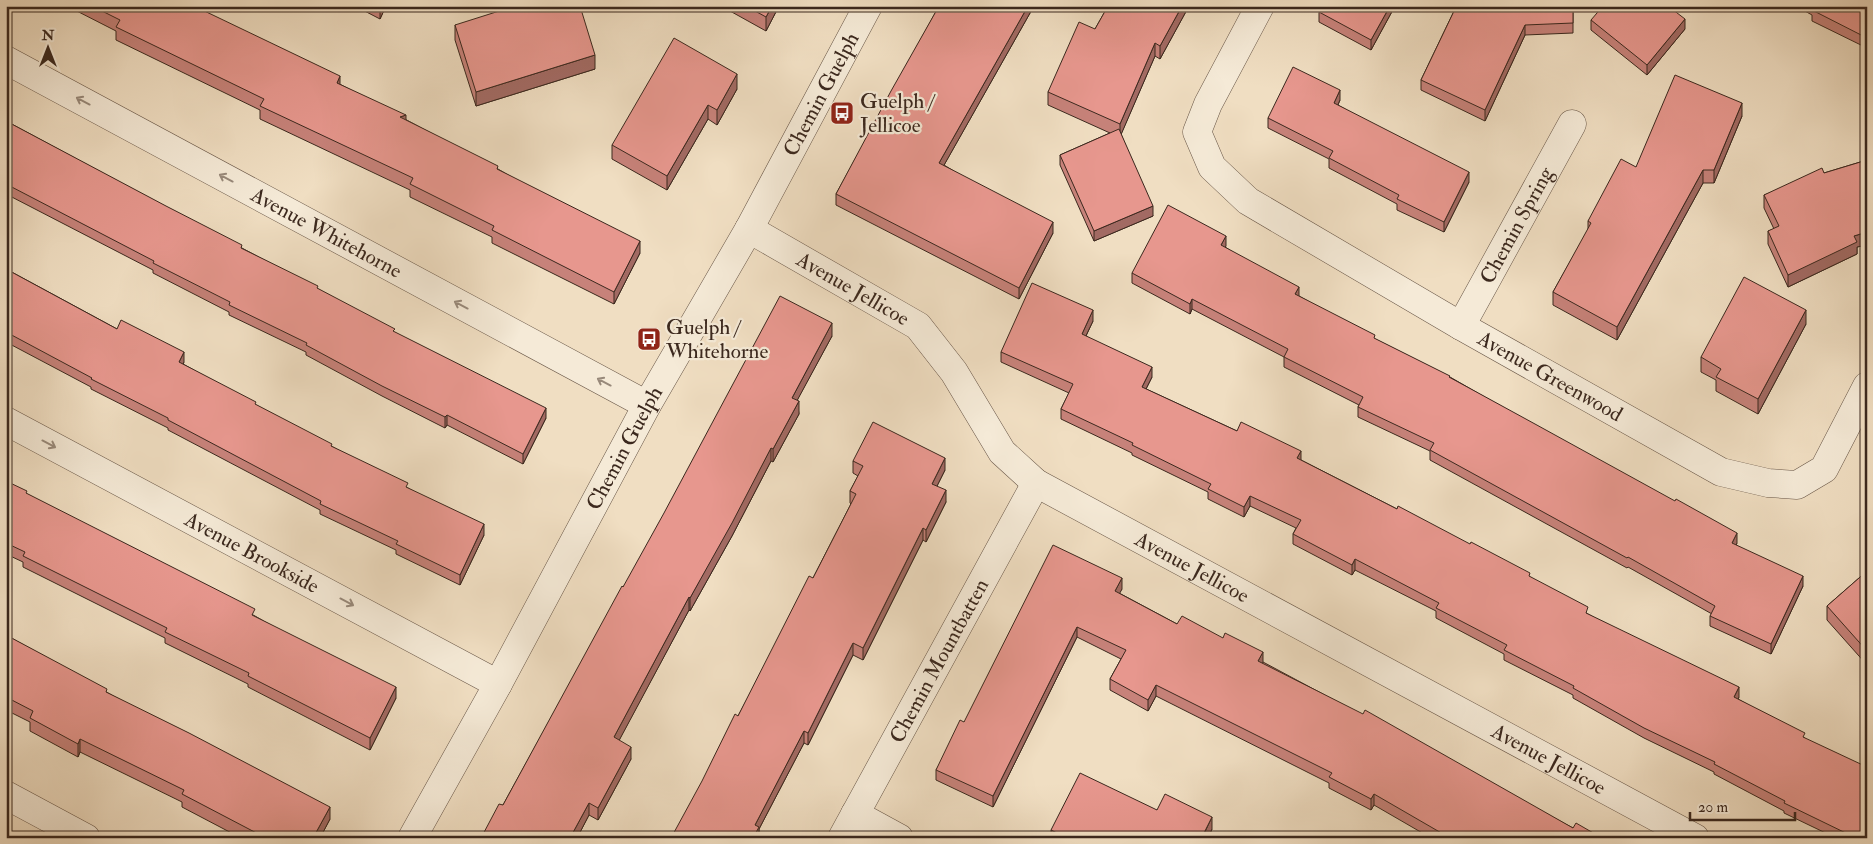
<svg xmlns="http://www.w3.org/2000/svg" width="1873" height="844" font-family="'IM FELL Double Pica',serif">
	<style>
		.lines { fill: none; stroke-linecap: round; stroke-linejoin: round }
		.minor-casing { stroke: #685647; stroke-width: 29 }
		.minor { stroke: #f5ead7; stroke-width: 28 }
		.wall { fill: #c7827a; stroke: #3b281e }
		.shaded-wall { fill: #a26a63; stroke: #3b281e }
		.building { fill: #e7978e; stroke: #3b281e }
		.oneway { stroke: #98897a }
		.labels { text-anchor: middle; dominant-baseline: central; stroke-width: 4.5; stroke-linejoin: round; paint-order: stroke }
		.street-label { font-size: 21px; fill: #3b281e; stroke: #f5ead7 }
		.poi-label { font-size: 21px; fill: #3b281e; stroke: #f5ead7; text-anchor: start }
	</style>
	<rect width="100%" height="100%" fill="#f0dec2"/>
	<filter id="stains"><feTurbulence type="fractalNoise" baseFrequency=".004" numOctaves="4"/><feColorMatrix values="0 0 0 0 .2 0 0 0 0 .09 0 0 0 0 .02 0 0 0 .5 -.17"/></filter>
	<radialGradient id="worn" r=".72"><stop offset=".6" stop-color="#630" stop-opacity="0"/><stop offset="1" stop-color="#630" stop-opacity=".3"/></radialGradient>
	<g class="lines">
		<g class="minor-casing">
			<g id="minor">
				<path id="s1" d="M1260,6L1208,104L1197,132L1212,167L1248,201L1461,326L1721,472L1768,483L1797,485L1824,469L1867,386"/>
				<path id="s2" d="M6,60L647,405"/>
				<path id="s3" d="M749,229L918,326L954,372L1002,452L1036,483L1695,838"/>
				<path id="s4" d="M1461,326L1572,124"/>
				<path id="s5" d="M6,421L498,684"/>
				<path d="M6,795L86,838"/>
				<path d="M855,814L899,838"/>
				<path id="s6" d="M412,838L498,684L647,405L749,229L868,6"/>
				<path id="s7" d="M842,838L1036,483"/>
			</g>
		</g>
		<use href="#minor" class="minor"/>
	</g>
	<g class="wall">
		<path d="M67,6H194L498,169L640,253L614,304L492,243V237L410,197V190L260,119V110L116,40V31Z"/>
		<path d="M355,6H386L380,19Z"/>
		<path d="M721,6H779L766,31Z"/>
		<path d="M939,6H1034L944,165L1053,233L1019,299L836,205V194Z"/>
		<path d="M1108,6H1189L1160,59L1155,56L1121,134L1153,216L1094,241L1060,165V155L1110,133L1048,105V92L1095,29Z"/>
		<path d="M1322,6H1395L1371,50L1319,22V12Z"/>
		<path d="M1573,6V33L1525,35L1485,121L1421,90V80L1455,9Z"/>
		<path d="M1796,6H1867V48L1812,21V15Z"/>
		<path d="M1591,20L1685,29L1647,75L1591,30Z"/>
		<path d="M455,25L595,69L476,106L455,40Z"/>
		<path d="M737,89L717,125L708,119L667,190L612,159V145Z"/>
		<path d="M1340,100L1338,105L1469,182L1444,232L1397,210V204L1329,168V159L1268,128V118Z"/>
		<path d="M1742,116L1714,183H1703L1617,340L1553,305V292L1588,230V221L1636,167Z"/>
		<path d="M6,121L318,289L546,418L523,464L447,425L445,428L382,396L306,355V352L229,315V312L153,273V270L6,194Z"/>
		<path d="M1867,160V245L1857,247V254L1788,287L1768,244V231L1774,229L1764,208V195L1824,173Z"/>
		<path d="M1226,246L1225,247L1299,296L1375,339L1450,377L1737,543L1736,545L1803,586L1771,654L1710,626V616L1712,614L1628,567L1627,568L1430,460V451L1358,417V407L1359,405L1284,367V357L1192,309L1190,314L1132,283V273Z"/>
		<path d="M6,269L117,329L184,362L183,364L256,405L408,488L484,535L460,585L396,554V550L320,514V510L168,430V428L91,389V387L6,342Z"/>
		<path d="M1093,321L1086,336L1152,377L1146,389L1237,431L1301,460L1530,577L1588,614L1739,697L1738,699L1805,738L1867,838H1836L1784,813V811L1714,774V772L1644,738L1573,698V695L1504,660V654L1436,618V611L1355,570L1352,575L1293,544V534L1296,528L1250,506L1244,517L1208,499V492L1132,455V453L1061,419V409L1069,393L1001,362V352Z"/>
		<path d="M1806,324L1758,414L1716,391V380L1701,372V357Z"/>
		<path d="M832,336L797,400L799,414L773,462L771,461L732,536L690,611L689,610L619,740L631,759L598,820L589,815L577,838H481L503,805L623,587Z"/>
		<path d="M853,461L945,470L937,486L946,502L926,542L923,540L863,660L853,655L808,745L804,743L759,829V838L738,716L813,578L851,504L850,503V491L858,476L853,473Z"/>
		<path d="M6,481L27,494L255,616L396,698L370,750L248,687V684L165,643V638L23,567V562L6,554Z"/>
		<path d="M1867,571V665L1827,620V606Z"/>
		<path d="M1122,589L1119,593L1177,624L1263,662L1573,828L1602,838H1431L1374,805L1371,810L1329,788V783L1156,696L1148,711L1110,690V679L1121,659L1077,637L993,807L936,780V770L964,722Z"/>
		<path d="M6,635L330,819L320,838H241L182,807V802L80,752L78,757L30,731V722L6,710Z"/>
		<path d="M1157,810L1212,829L1208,838H1051V830Z"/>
	</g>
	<g class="shaded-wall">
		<path d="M380,6H386L380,19Z"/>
		<path d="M772,6H779L766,31V17Z"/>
		<path d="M1028,6H1034L939,174V163Z"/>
		<path d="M1182,6H1189L1160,59V46Z"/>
		<path d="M1390,6H1395L1371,50V40Z"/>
		<path d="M1685,19V29L1647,75V65Z"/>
		<path d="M1525,25V35L1485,121V110Z"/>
		<path d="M1155,43V56L1120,137V124Z"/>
		<path d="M595,55V69L476,106V92Z"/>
		<path d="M737,74V89L717,125V110Z"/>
		<path d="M340,76V89L337,83Z"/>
		<path d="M1340,90V100L1334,113V103Z"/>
		<path d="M1742,103V116L1714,183V170Z"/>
		<path d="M708,105V119L667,190V176Z"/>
		<path d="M406,115V128L400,117Z"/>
		<path d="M1703,170V183L1617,340V327Z"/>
		<path d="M1469,172V182L1444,232V222Z"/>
		<path d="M1153,206V216L1094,241V231Z"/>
		<path d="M1053,222V233L1019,299V288Z"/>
		<path d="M1867,232V245L1857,247V254L1788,287V275L1854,236Z"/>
		<path d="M1226,236V246L1221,255V245Z"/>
		<path d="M640,241V253L614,304V292Z"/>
		<path d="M1299,287V297L1295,294Z"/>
		<path d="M1192,299V309L1190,314V304Z"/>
		<path d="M1093,310V321L1082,344V334Z"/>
		<path d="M1806,310V324L1758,414V399Z"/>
		<path d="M832,323V336L792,410V398Z"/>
		<path d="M184,352V362L179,372V362Z"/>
		<path d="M1152,367V377L1142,397V387Z"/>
		<path d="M799,401V414L773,462V449Z"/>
		<path d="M546,408V418L523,464V454Z"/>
		<path d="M447,415V425L445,428V417Z"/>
		<path d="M771,448V461L732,536L690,611V598Z"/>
		<path d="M1301,451V461L1297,458Z"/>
		<path d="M945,458V470L932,496V484Z"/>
		<path d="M946,490V502L926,542V530Z"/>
		<path d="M1250,496V506L1244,517V507Z"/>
		<path d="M484,524V535L460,585V575Z"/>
		<path d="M923,528V540L863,660V648Z"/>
		<path d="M1737,533V543L1732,553V543Z"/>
		<path d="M1355,559V570L1352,575V565Z"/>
		<path d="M1803,576V586L1771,654V644Z"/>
		<path d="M1122,578V589L1115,602V591Z"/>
		<path d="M689,597V610L614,750V737Z"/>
		<path d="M1077,627V637L993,807V796Z"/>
		<path d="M853,643V655L808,745V733Z"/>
		<path d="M1263,652V662L1258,672V661Z"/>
		<path d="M1156,685V696L1148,711V700Z"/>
		<path d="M396,687V698L370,750V738Z"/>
		<path d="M1739,687V697L1734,707V697Z"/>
		<path d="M804,731V743L759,829V838H753L755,825Z"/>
		<path d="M80,739V752L78,757V744Z"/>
		<path d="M631,747V759L598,820V808Z"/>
		<path d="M1374,794V805L1371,810V799Z"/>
		<path d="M589,803V815L577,838H570Z"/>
		<path d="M330,807V819L320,838H313Z"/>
		<path d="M1212,817V829L1208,838H1202Z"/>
	</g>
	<g class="building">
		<path d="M92,6H194L340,76L337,83L406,115L400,117L498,166L497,169L640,241L614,292L492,230L494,226L410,184L413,178L260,106L264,99L116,27L120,20Z"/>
		<path d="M515,6H580L595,55L476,92L455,25Z"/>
		<path d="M746,6H772L766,17Z"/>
		<path d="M939,6H1028L939,163L1053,222L1019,288L836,194L891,91Z"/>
		<path d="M1108,6H1182L1160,46L1155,43L1120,124L1048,92L1079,22L1095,29Z"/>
		<path d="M1322,6H1390L1371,40L1319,12Z"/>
		<path d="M1458,6H1573V23L1525,25L1485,110L1421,80L1455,9Z"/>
		<path d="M1603,6H1668L1685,19L1647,65L1591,20Z"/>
		<path d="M1814,6H1867V38L1812,10Z"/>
		<path d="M674,38L737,74L717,110L708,105L667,176L612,145Z"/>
		<path d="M1293,67L1340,90L1334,103L1469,172L1444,222L1397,199L1399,195L1329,158L1333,151L1268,118Z"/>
		<path d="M1675,75L1742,103L1714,170H1703L1617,327L1553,292L1591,223L1588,221L1621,159L1636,167Z"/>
		<path d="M6,121L166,206L242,245L241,248L318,286L317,288L395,329L393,331L546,408L523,454L447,415L445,417L382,386L306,345L307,343L229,305L230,302L153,263L154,261L6,184Z"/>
		<path d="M1119,129L1153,206L1094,231L1060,155Z"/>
		<path d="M1867,160V232L1854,236L1857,242L1788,275L1768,231L1779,226L1764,195L1822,168L1824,173Z"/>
		<path d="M1168,205L1226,236L1221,245L1299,287L1295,294L1375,335L1374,338L1450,376L1449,377L1535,424L1675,501L1676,499L1737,533L1732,543L1803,576L1771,644L1710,616L1715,606L1628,557L1627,558L1430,450L1434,443L1358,407L1363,397L1284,357L1288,349L1192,299L1190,304L1132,273Z"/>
		<path d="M6,269L117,329L121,320L184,352L179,362L256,402L255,404L332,444L331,446L408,483L406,487L484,524L460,575L396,544L398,541L320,504L321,501L168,420V418L91,379L92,378L6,332Z"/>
		<path d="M1744,277L1806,310L1758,399L1716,377L1721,369L1701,357Z"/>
		<path d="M1032,283L1093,310L1082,334L1152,367L1142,387L1237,431L1241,422L1301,451L1297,458L1397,509L1398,506L1470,544L1471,542L1530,573L1529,576L1588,607L1586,613L1739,687L1734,697L1805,733L1803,737L1867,767V838H1854V837L1784,803L1785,801L1714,764L1715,762L1644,728L1573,688L1574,686L1504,650L1507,645L1436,608L1439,603L1355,559L1352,565L1293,534L1301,520L1250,496L1244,507L1208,489L1211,484L1132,445L1133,443L1061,409L1073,384L1001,352Z"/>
		<path d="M780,296L832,323L792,398L799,401L773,449L771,448L732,523L690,598L689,597L614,737L631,747L598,808L589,803L570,838H481L499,804L503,805L622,586L623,587L664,513Z"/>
		<path d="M873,422L945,458L932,484L946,490L926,530L923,528L863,648L853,643L808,733L804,731L755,825L759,827L753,838H671L702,781L735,714L738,716L809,576L813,578L856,494L850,491L863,466L853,461Z"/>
		<path d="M6,481L27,491L26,493L255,609L252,615L396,687L370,738L248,676L249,673L165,632L167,628L23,556L25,552L6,543Z"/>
		<path d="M1053,545L1122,578L1115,591L1177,624L1182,616L1223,638L1225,633L1263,652L1258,661L1363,714L1365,710L1573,828L1576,823L1602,838H1450L1374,794L1371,799L1329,777L1332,773L1156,685L1148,700L1110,679L1126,650L1077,627L993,796L936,770L960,720L964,722Z"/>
		<path d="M1867,571V651L1827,606Z"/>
		<path d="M6,635L107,689L106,692L189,733L330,807L313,838H266L182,794L184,790L80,739L78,744L30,718L33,711L6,697Z"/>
		<path d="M1080,773L1157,810L1165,794L1212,817L1202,837L1203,838H1067L1051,830Z"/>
	</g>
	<defs><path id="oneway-shaft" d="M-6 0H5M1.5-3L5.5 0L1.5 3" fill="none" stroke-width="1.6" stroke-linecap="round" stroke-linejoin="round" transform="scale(1.25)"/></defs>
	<g class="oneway">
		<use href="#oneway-shaft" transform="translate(83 101) rotate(-152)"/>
		<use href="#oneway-shaft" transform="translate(226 178) rotate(-152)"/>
		<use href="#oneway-shaft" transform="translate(461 305) rotate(-152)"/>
		<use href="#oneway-shaft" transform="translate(604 382) rotate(-152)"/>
		<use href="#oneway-shaft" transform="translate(49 444) rotate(28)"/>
		<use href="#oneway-shaft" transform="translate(347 602) rotate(28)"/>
	</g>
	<defs>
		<g id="bus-square" transform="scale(1.25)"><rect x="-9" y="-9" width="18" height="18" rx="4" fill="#8f2418" stroke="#f5ead7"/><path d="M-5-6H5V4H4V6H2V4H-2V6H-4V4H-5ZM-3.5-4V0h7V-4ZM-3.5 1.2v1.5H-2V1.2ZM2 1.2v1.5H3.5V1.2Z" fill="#fff"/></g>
	</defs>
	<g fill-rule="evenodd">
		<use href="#bus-square" x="842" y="113"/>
		<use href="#bus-square" x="649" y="339"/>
	</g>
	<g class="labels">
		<g class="street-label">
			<text stroke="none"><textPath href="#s6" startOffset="849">Chemin Guelph</textPath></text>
			<text stroke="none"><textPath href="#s4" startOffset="115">Chemin Spring</textPath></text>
			<text stroke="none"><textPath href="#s2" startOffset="364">Avenue Whitehorne</textPath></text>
			<text stroke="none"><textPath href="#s3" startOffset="120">Avenue Jellicoe</textPath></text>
			<text stroke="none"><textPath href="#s1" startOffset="578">Avenue Greenwood</textPath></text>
			<text stroke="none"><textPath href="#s6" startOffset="444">Chemin Guelph</textPath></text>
			<text stroke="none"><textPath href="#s5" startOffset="279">Avenue Brookside</textPath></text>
			<text stroke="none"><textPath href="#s3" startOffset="570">Avenue Jellicoe</textPath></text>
			<text stroke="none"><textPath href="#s7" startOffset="202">Chemin Mountbatten</textPath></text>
			<text stroke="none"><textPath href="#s3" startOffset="975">Avenue Jellicoe</textPath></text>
		</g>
		<g class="poi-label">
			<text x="860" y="101">Guelph /<tspan x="860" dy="24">Jellicoe</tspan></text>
			<text x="666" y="327">Guelph /<tspan x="666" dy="24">Whitehorne</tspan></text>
		</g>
	</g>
	<rect width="1873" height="844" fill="none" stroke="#f0dec2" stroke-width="25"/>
	<rect x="8" y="8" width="1858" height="829" fill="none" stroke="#3b281e" stroke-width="2.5"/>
	<rect x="12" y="12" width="1848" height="819" fill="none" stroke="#3b281e"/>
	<g transform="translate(48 48)" stroke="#f5ead7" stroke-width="4" paint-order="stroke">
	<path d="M0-4L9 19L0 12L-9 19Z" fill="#3b281e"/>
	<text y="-8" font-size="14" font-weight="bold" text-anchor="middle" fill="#3b281e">N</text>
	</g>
	<path d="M1690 812v8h105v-8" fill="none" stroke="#3b281e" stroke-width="2.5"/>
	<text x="1698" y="812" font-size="15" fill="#3b281e" stroke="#f5ead7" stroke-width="4" paint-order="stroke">20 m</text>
	<rect width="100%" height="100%" filter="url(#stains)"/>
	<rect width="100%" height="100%" fill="url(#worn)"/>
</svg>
